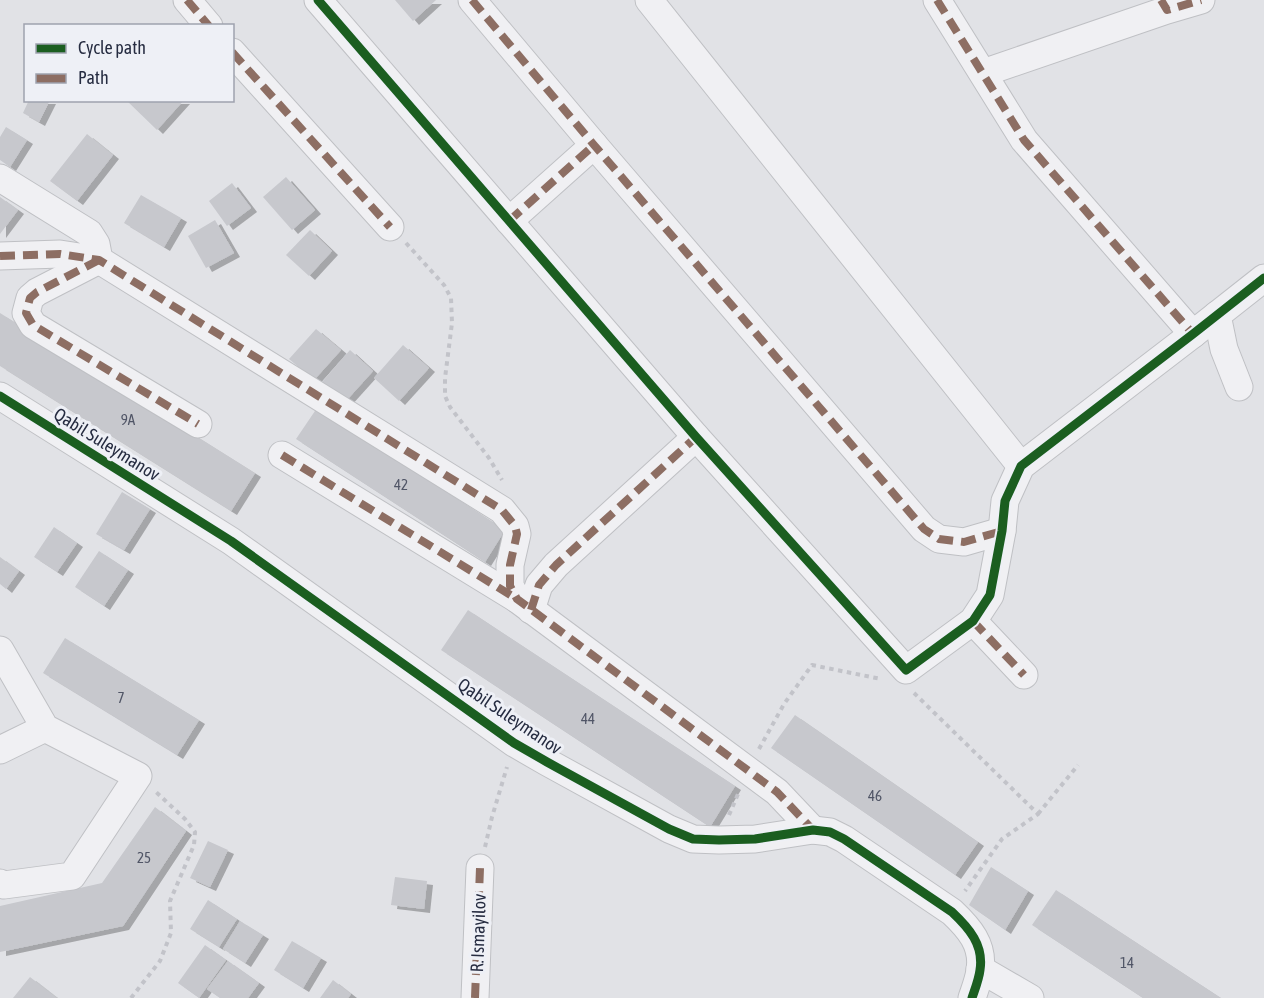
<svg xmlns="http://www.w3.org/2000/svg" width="1264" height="998" font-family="'Asap Condensed',sans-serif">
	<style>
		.building { fill: #c7c8cd; filter: url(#shadow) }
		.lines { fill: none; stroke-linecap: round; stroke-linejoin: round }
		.minor-casing { stroke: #bfc0c4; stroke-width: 29 }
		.path { stroke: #c2c3c9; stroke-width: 4; stroke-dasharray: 4.5 4.5; stroke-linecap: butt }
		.minor { stroke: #f0f0f3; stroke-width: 27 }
		.quiet { stroke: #8d6e63; stroke-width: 8; stroke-dasharray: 15 8; stroke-linecap: butt }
		.cycleway-casing { stroke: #eef0f6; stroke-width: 13 }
		.cycleway { stroke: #1b5e20; stroke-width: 9 }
		.labels { text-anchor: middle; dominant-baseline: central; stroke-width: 6; stroke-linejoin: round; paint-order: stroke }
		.number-label { font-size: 15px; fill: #505566 }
		.street-label { font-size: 18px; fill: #262c41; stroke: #eef0f6 }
	</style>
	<defs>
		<filter id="shadow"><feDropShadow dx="6" dy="4" stdDeviation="0" flood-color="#0004"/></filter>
	</defs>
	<rect width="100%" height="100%" fill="#e1e2e6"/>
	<g class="building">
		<path d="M395,0H436L413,21Z"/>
		<path d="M29,100H50L39,122L23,113Z"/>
		<path d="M126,100H184L157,130Z"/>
		<path d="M6,127L27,140L10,167L0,160V137Z"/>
		<path d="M87,134L113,155L77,201L50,181Z"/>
		<path d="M286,177L315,210L292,230L263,197Z"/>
		<path d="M232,183L251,208L227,226L209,201Z"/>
		<path d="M141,195L181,218L164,247L124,223Z"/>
		<path d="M0,197L18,210L0,234Z"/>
		<path d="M215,220L234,253L206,268L188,236Z"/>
		<path d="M310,230L332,251L309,276L286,255Z"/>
		<path d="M0,313L255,473L231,511L0,366Z"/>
		<path d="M316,329L341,350L314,380L289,359Z"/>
		<path d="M403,345L429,368L399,401L374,378Z"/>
		<path d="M350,350L373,371L345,402L322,382Z"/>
		<path d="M317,408L505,530L485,562L296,439Z"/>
		<path d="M122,492L150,509L124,550L96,534Z"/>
		<path d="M54,527L77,543L57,572L34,557Z"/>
		<path d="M99,551L128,570L104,606L75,587Z"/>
		<path d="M0,557L19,571L6,589L0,584Z"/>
		<path d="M468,610L735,786L710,827L441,650Z"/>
		<path d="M65,638L199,720L177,755L43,673Z"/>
		<path d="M795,715L978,842L955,875L771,748Z"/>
		<path d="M155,807L186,831L123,926L0,952V906L102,883Z"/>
		<path d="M208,841L228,850L210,887L190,878Z"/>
		<path d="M991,867L1028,891L1005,930L969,905Z"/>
		<path d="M395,877L427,881L424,909L391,905Z"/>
		<path d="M1056,890L1221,998H1143L1032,925Z"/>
		<path d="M208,900L237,919L219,947L190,929Z"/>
		<path d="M240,921L263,935L245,963L223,949Z"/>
		<path d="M292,941L321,958L303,988L274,970Z"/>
		<path d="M205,945L226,960L199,998L178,983Z"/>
		<path d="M228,961L259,983L248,998H220L207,989Z"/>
		<path d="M30,977L57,998H13Z"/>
		<path d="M333,980L351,994L348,998H320Z"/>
	</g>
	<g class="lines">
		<g class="minor-casing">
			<g id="minor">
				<path d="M187,0L209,26"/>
				<path d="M318,0L696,437L906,670L973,621L990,595L1002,531L1005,501L1021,466L1193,334L1264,278"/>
				<path d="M472,0L594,145L924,529L939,539L964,542L1002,531"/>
				<path d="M649,0L1021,466"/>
				<path d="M937,0L1024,140L1193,334"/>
				<path d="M232,52L390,227"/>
				<path d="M983,73L1167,10L1201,0"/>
				<path d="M0,178L89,233L96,244L99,260L37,292L30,298L26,313L33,325L198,424"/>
				<path d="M509,221L594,145"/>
				<path d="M0,256L60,254L99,260L502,510L515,526L517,534L510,565V586L517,599L777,792L813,830"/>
				<path d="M1217,315L1224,349L1239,387"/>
				<path d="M0,396L231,541L514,743L547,762L669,829L693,839L719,840L755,839L813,830L830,832L844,839L952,912C969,928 984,945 980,970C979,979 975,989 972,998"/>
				<path d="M282,455L517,599"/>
				<path d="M531,610L539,585L556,565L696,437"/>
				<path d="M973,621L1024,675"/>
				<path d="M0,650L45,728L138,776L72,876L4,885L0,883"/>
				<path d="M0,750L45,728"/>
				<path d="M980,969L1030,998"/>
				<path d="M475,998L480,868"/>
			</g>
		</g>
		<g class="path">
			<path d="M406,243L444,285L451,298L452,323L445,378V396L450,407L489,458L502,480"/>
			<path d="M914,693L1038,814L1002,839L965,891"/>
			<path d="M759,749L784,704L812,665L881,679"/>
			<path d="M1038,814L1078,765"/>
			<path d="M729,815L738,794"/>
			<path d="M485,847L492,817L507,767"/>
			<path d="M131,998L160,961L171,933L170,901L194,845L195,832L185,819L156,792"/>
		</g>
		<use href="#minor" class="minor"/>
		<g class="quiet">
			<path d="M187,0L209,26"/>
			<path d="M472,0L594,145L924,529L939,539L964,542L1002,531"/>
			<path d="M937,0L1024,140L1193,334"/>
			<path d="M1161,0L1167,10L1201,0"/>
			<path d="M232,52L390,227"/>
			<path d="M509,221L594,145"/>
			<path d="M0,256L60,254L99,260L502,510L515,526L517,534L510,565V586L517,599L777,792L813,830"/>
			<path d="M99,260L37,292L30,298L26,313L33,325L198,424"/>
			<path d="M282,455L517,599"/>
			<path d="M531,610L539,585L556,565L696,437"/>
			<path d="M973,621L1024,675"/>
			<path d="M475,998L480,868"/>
		</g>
		<g class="cycleway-casing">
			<g id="cycleway">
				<path d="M318,0L696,437L906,670L973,621L990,595L1002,531L1005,501L1021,466L1193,334L1264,278"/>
				<path d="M0,396L231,541L514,743L547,762L669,829L693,839L719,840L755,839L813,830L830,832L844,839L952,912C969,928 984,945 980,970C979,979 975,989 972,998"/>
			</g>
		</g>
		<use href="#cycleway" class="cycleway"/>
	</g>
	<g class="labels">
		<g class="number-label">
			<text x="128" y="419">9A</text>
			<text x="401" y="484">42</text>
			<text x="121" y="697">7</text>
			<text x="588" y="718">44</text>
			<text x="875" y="795">46</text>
			<text x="144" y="857">25</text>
			<text x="1127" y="962">14</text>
		</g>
		<g class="street-label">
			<text transform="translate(107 444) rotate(32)">Qabil Suleymanov</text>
			<text transform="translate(510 716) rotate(34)">Qabil Suleymanov</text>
			<text transform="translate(478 933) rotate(-88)">R. Ismayilov</text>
		</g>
	</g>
	<rect x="24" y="24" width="210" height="78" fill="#eef0f6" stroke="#9ea2ae" stroke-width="1.5"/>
	<rect x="36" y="44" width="30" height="9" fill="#1b5e20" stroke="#9ea2ae" stroke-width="1.5"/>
	<text x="78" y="54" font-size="18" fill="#262c41">Cycle path</text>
	<rect x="36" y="74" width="30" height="9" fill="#8d6e63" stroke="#9ea2ae" stroke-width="1.5"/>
	<text x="78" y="84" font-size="18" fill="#262c41">Path</text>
</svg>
